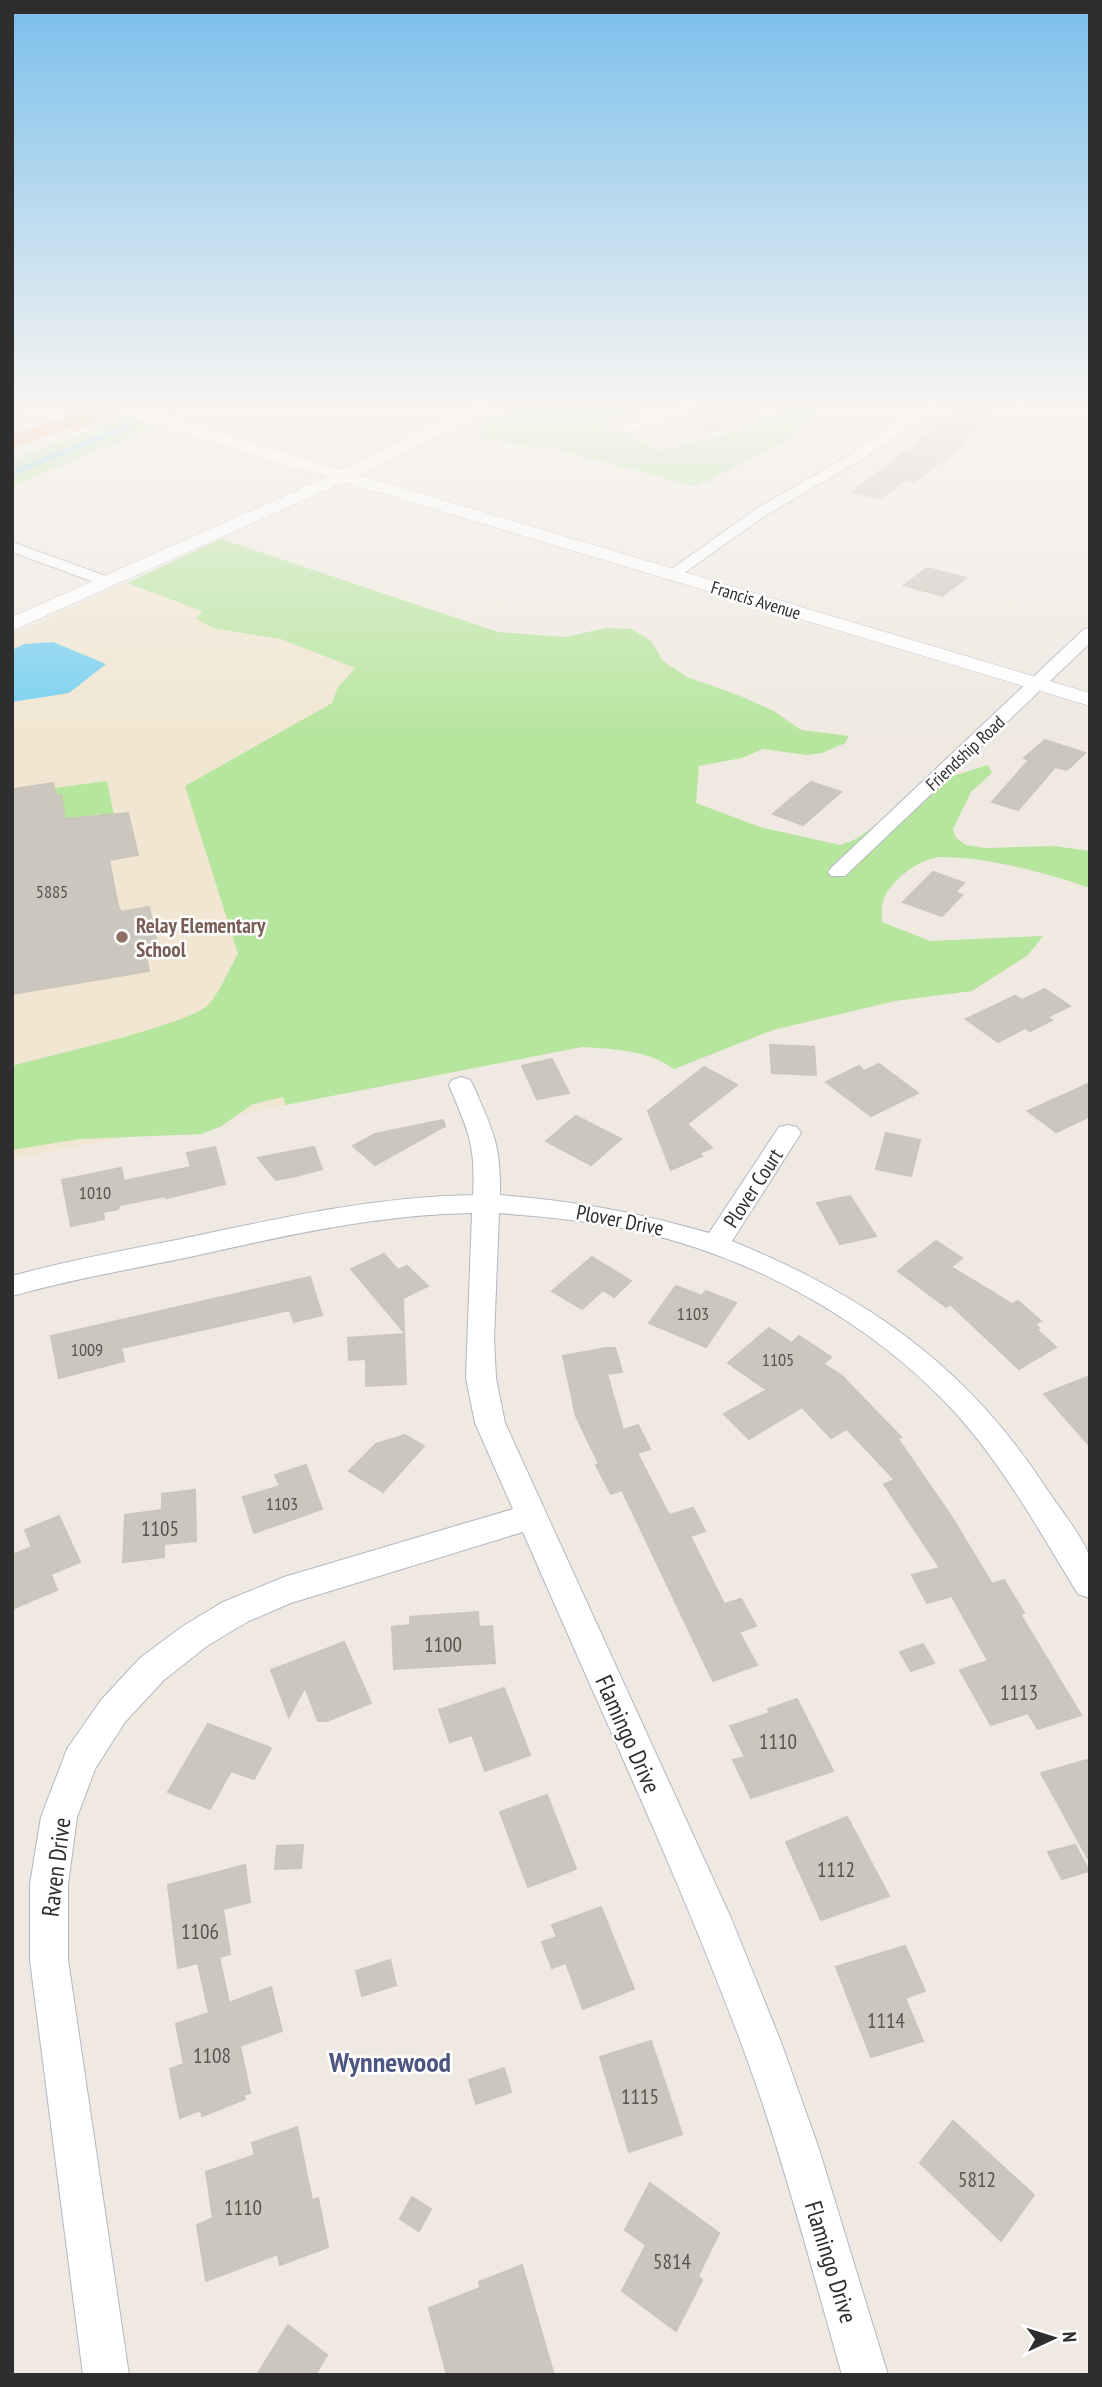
<svg xmlns="http://www.w3.org/2000/svg" width="1102" height="2387" font-family="'PT Sans Narrow',sans-serif">
	<style>
		.education { fill: #f0e6d1 }
		.green { fill: #b6e59e }
		.water { fill: #75cff0 }
		.lines { fill: none; stroke-linecap: round; stroke-linejoin: round }
		.stream { stroke: #75cff0; stroke-width: 5 }
		.building { fill: #cbc7bf; stroke: #cbc5ba; stroke-width: 2 }
		.minor-casing { stroke: #b4b7c1; stroke-width: 2 }
		.tertiary-casing { stroke: #b4b7c1; stroke-width: 1 }
		.motorway-casing { stroke: #c9c9c9; stroke-width: 2 }
		.minor { fill: #fff; fill-rule: evenodd }
		.tertiary { fill: #fff; fill-rule: evenodd }
		.motorway { fill: #ffa35c; fill-rule: evenodd }
		.motorway-bridge-casing { stroke: #c9c9c9; stroke-width: 23; stroke-linecap: butt }
		.motorway-bridge { stroke: #ffa35c; stroke-width: 22 }
		.education-dot { fill: #8d6e63; stroke: #fff; stroke-width: 2.5 }
		.labels { text-anchor: middle; dominant-baseline: central; stroke-width: 5; stroke-linejoin: round; paint-order: stroke }
		.far-street-label { font-size: 18px; fill: #2e2e2e; stroke: #fff }
		.number-label { font-size: 18px; fill: #555452 }
		.education-label { font-size: 21px; font-weight: bold; fill: #785e54; stroke: #fff; text-anchor: start }
		.street-label { font-size: 21px; fill: #2e2e2e; stroke: #fff }
		.near-number-label { font-size: 21px; fill: #555452 }
		.near-street-label { font-size: 24px; fill: #2e2e2e; stroke: #fff }
		.near-neighbourhood-label { font-size: 28px; font-weight: bold; fill: #4d5680; stroke: #fff }
	</style>
	<rect width="100%" height="100%" fill="#efe9e1"/>
	<path class="education" d="M127,583L381,675L185,786L286,1105L12,1159V635Z"/>
	<g class="green">
		<path d="M523,403H621L644,410L597,424L661,450L737,432L796,403H830L781,443L697,487L551,448L490,441L475,433L488,426L486,422Z"/>
		<path d="M127,417L155,427L12,486V460Z"/>
		<path d="M221,539L498,632L565,637L606,628L632,629L651,641L663,661L687,677L738,695L774,711L801,730L849,736L845,743L822,753L807,755L763,749L742,758L699,766L696,803L760,827L840,845L854,840L950,777L988,765L992,773L971,792L953,829L956,838L966,845L985,848L1054,846L1090,851V888C1047,873 987,857 942,857C920,857 885,883 882,906C881,911 882,917 882,922L930,941L1043,936L1028,955L972,991L895,1001L773,1030L674,1069C648,1050 614,1049 582,1047L286,1105L283,1097L253,1104L220,1127L201,1134L80,1139L12,1150V1066C47,1056 188,1025 208,1005C220,992 229,969 238,954L185,786L332,703L337,689L355,668L281,639L213,628L196,619L202,611L127,583Z"/>
		<path d="M107,781L114,815L101,817L100,814L68,819L49,825L55,796L54,788Z"/>
	</g>
	<path class="water" d="M53,642L106,664L69,693L12,702V650L24,644Z"/>
	<g class="lines">
		<g class="stream">
			<path d="M167,411L185,403"/>
			<path d="M12,473L128,426"/>
		</g>
	</g>
	<g class="building">
		<path d="M713,403H778L714,432L676,418Z"/>
		<path d="M977,403H1006L961,441L968,443L913,482L905,480L880,499L852,492L962,409L967,410Z"/>
		<path d="M927,568L966,578L942,596L904,585Z"/>
		<path d="M1045,740L1085,753L1067,770L1055,767L1018,810L992,802L1029,760L1024,758Z"/>
		<path d="M811,782L841,792L803,825L773,814Z"/>
		<path d="M53,783L56,796L61,795L65,819L128,813L138,855L109,860L118,906L121,912L149,907L160,955L146,957L149,971L12,994V789Z"/>
		<path d="M933,872L964,883L955,892L962,895L942,916L903,902Z"/>
		<path d="M1045,989L1070,1006L1047,1017L1052,1020L1030,1031L1025,1028L998,1042L966,1019L1015,996L1022,1000Z"/>
		<path d="M770,1045L814,1047L816,1075L772,1073Z"/>
		<path d="M552,1059L569,1093L537,1099L522,1066Z"/>
		<path d="M879,1064L918,1093L871,1116L826,1082L859,1066L864,1071Z"/>
		<path d="M704,1067L737,1085L687,1124L712,1148L699,1153L702,1156L671,1170L648,1111Z"/>
		<path d="M1090,1083V1116L1056,1132L1028,1111Z"/>
		<path d="M576,1116L621,1139L591,1165L546,1141Z"/>
		<path d="M443,1120L445,1126L375,1165L353,1146L375,1134Z"/>
		<path d="M886,1133L920,1140L911,1176L876,1169Z"/>
		<path d="M215,1147L225,1184L166,1198L165,1196L120,1205L118,1209L103,1212L104,1219L71,1226L62,1180L121,1168L124,1181L191,1167L187,1153Z"/>
		<path d="M314,1147L322,1169L296,1176L276,1180L258,1158Z"/>
		<path d="M850,1196L876,1236L840,1244L817,1203Z"/>
		<path d="M936,1241L962,1258L951,1267L1012,1304L1018,1301L1041,1321L1035,1324L1039,1328L1036,1329L1056,1347L1019,1369L950,1304L946,1307L898,1271Z"/>
		<path d="M384,1254L398,1270L407,1266L428,1286L403,1298L404,1332L351,1269Z"/>
		<path d="M592,1257L631,1281L614,1297L603,1290L582,1309L552,1291Z"/>
		<path d="M310,1277L322,1315L294,1322L290,1310L121,1348L124,1361L59,1378L51,1336Z"/>
		<path d="M676,1286L702,1296L706,1291L736,1303L706,1347L649,1323Z"/>
		<path d="M769,1328L792,1343L799,1336L831,1357L823,1364L841,1375L901,1437L898,1439L951,1516L992,1584L1004,1580L1024,1613L1020,1614L1081,1715L1038,1729L1028,1713L991,1725L960,1670L988,1661L952,1596L927,1603L912,1575L940,1568L884,1484L895,1480L847,1429L831,1438L802,1407L749,1439L724,1414L767,1390L728,1363Z"/>
		<path d="M404,1334L406,1384L366,1386V1359L349,1360L348,1338Z"/>
		<path d="M606,1348H615L622,1372L607,1374L623,1430L638,1425L650,1449L637,1453L669,1515L693,1508L705,1531L690,1536L724,1604L741,1599L756,1626L739,1632L757,1665L713,1681L622,1490L611,1494L596,1465L599,1464L576,1416L563,1356Z"/>
		<path d="M1090,1376V1446L1044,1394Z"/>
		<path d="M405,1435L424,1446L383,1492L349,1471L376,1444Z"/>
		<path d="M306,1465L322,1509L254,1533L243,1497L280,1486L275,1475Z"/>
		<path d="M195,1490L196,1541L164,1544V1557L123,1562L125,1515L162,1510V1494Z"/>
		<path d="M59,1516L80,1562L51,1574L57,1590L12,1609V1555L32,1547L25,1530Z"/>
		<path d="M478,1612L479,1627L492,1626L495,1663L394,1669L392,1627L410,1625V1617Z"/>
		<path d="M344,1642L371,1703L327,1721H318L305,1687L289,1717L271,1670Z"/>
		<path d="M923,1644L934,1663L911,1671L900,1652Z"/>
		<path d="M504,1688L530,1755L485,1771L472,1735L450,1742L439,1710Z"/>
		<path d="M797,1699L833,1771L751,1798L733,1760L745,1757L730,1726L770,1713L768,1709Z"/>
		<path d="M208,1724L271,1748L254,1779L231,1771L210,1809L168,1792Z"/>
		<path d="M1090,1759V1862L1041,1773Z"/>
		<path d="M547,1795L576,1869L528,1887L500,1812Z"/>
		<path d="M847,1817L889,1896L821,1920L786,1842Z"/>
		<path d="M303,1845L301,1868L275,1869L277,1846Z"/>
		<path d="M1075,1845L1089,1871L1062,1879L1048,1852Z"/>
		<path d="M245,1865L250,1902L223,1909L230,1954L219,1957L229,2003L271,1987L282,2031L240,2046L250,2093L243,2095L245,2099L202,2116L201,2110L180,2118L170,2069L184,2064L176,2024L209,2013L198,1963L178,1968L168,1885Z"/>
		<path d="M601,1907L634,1989L583,2009L566,1963L552,1968L542,1942L557,1937L552,1925Z"/>
		<path d="M905,1946L925,1991L905,1998L923,2041L871,2057L836,1967Z"/>
		<path d="M390,1960L396,1985L362,1996L356,1971Z"/>
		<path d="M651,2041L682,2134L629,2152L600,2057Z"/>
		<path d="M504,2068L511,2092L476,2104L469,2080Z"/>
		<path d="M953,2121L1034,2195L1001,2241L920,2163Z"/>
		<path d="M297,2127L312,2200L318,2198L328,2247L280,2265L278,2254L206,2281L197,2225L213,2218L206,2172L255,2155L252,2143Z"/>
		<path d="M650,2183L719,2233L698,2276L702,2280L676,2331L622,2291L646,2245L625,2230Z"/>
		<path d="M412,2197L431,2209L419,2231L400,2219Z"/>
		<path d="M522,2265L554,2375H447L429,2308L480,2288L479,2282Z"/>
		<path d="M288,2325L327,2355L315,2375H257Z"/>
	</g>
	<g class="lines">
		<g class="minor-casing">
			<g id="minor">
				<path d="M690,403H711L630,432L625,433L618,429Z"/>
				<path d="M926,403H941L861,460L766,515L677,578L671,580L663,575L756,509L851,454Z"/>
				<path d="M12,542L114,579L116,582L108,587L102,585L12,552Z"/>
				<path d="M1090,628V643L845,876H831L828,872L831,868L1084,629Z"/>
				<path d="M461,1077L470,1080L473,1085C493,1131 501,1144 500,1195C575,1201 637,1212 709,1233L779,1127L788,1125L797,1127L801,1133L732,1241C866,1296 966,1365 1046,1488C1058,1506 1082,1536 1089,1555C1093,1566 1090,1586 1090,1598L1078,1594C1044,1539 1012,1481 971,1431C890,1333 764,1260 640,1232C594,1221 546,1217 499,1213L494,1339L496,1378L505,1423L731,1918L781,2042L819,2149L888,2375H842C810,2263 781,2149 740,2040C675,1868 596,1701 523,1532L291,1603L247,1622L207,1646L164,1680L125,1722L95,1769L77,1817L68,1884V1960L129,2375H83L30,1960V1884L41,1817L67,1749L101,1700L140,1658L183,1626L223,1602L284,1577L513,1509L475,1423L466,1378L472,1213C375,1215 288,1235 194,1256C133,1269 72,1279 12,1296V1276C72,1259 134,1249 195,1236C289,1216 376,1197 473,1195C476,1144 468,1131 449,1085L452,1080Z"/>
			</g>
		</g>
		<g class="tertiary-casing">
			<path id="tertiary" d="M92,403H118L342,470L480,403H501L359,475L1090,693V706L344,482L12,631V617L327,477L94,406Z"/>
		</g>
		<g class="motorway-casing">
			<g id="motorway">
				<path d="M12,403H34L32,407L12,414Z"/>
				<path d="M74,413L81,415L84,419L81,423L12,449V436Z"/>
			</g>
		</g>
		<use href="#minor" class="minor"/>
		<use href="#tertiary" class="tertiary"/>
		<use href="#motorway" class="motorway"/>
		<g class="motorway-bridge-casing">
			<path id="motorway-bridge" d="M74,419L114,403"/>
		</g>
		<use href="#motorway-bridge" class="motorway-bridge"/>
	</g>
	<linearGradient id="sky" x2="0" y2="1"><stop stop-color="#7abfeb"/><stop offset="0.55" stop-color="#f8f5f2"/><stop offset="1" stop-color="#f8f5f2" stop-opacity="0"/></linearGradient>
	<rect width="1102" height="738" fill="url(#sky)"/>
	<circle class="education-dot" cx="122" cy="937" r="7"/>
	<g class="labels">
		<g class="far-street-label">
			<text transform="translate(756 600) rotate(17)">Francis Avenue</text>
			<text transform="translate(965 753) rotate(-43)">Friendship Road</text>
		</g>
		<g class="number-label">
			<text x="52" y="891">5885</text>
			<text x="95" y="1192">1010</text>
			<text x="693" y="1313">1103</text>
			<text x="87" y="1349">1009</text>
			<text x="778" y="1359">1105</text>
			<text x="282" y="1503">1103</text>
		</g>
		<g class="education-label">
			<text x="136" y="925">Relay Elementary<tspan x="136" dy="24">School</tspan></text>
		</g>
		<g class="street-label">
			<text transform="translate(753 1188) rotate(-57)">Plover Court</text>
			<text transform="translate(620 1220) rotate(11)">Plover Drive</text>
		</g>
		<g class="near-number-label">
			<text x="160" y="1528">1105</text>
			<text x="443" y="1644">1100</text>
			<text x="1019" y="1692">1113</text>
			<text x="778" y="1741">1110</text>
			<text x="836" y="1869">1112</text>
			<text x="200" y="1931">1106</text>
			<text x="886" y="2020">1114</text>
			<text x="212" y="2055">1108</text>
			<text x="640" y="2096">1115</text>
			<text x="977" y="2179">5812</text>
			<text x="243" y="2207">1110</text>
			<text x="672" y="2261">5814</text>
		</g>
		<g class="near-street-label">
			<text transform="translate(628 1734) rotate(66)">Flamingo Drive</text>
			<text transform="translate(56 1867) rotate(-83)">Raven Drive</text>
			<text transform="translate(831 2262) rotate(73)">Flamingo Drive</text>
		</g>
		<g class="near-neighbourhood-label">
			<text x="390" y="2061">Wynnewood</text>
		</g>
	</g>
	<rect width="1102" height="2387" fill="none" stroke="#2e2e2e" stroke-width="28"/>
	<g transform="translate(1053 2338) rotate(86)" stroke="#ffffff" stroke-width="5" paint-order="stroke">
	<path d="M0-5L12 26L0 18L-12 26Z" fill="#2e2e2e"/>
	<text y="-10" font-size="19" font-weight="bold" text-anchor="middle" fill="#2e2e2e">N</text>
	</g>
</svg>
